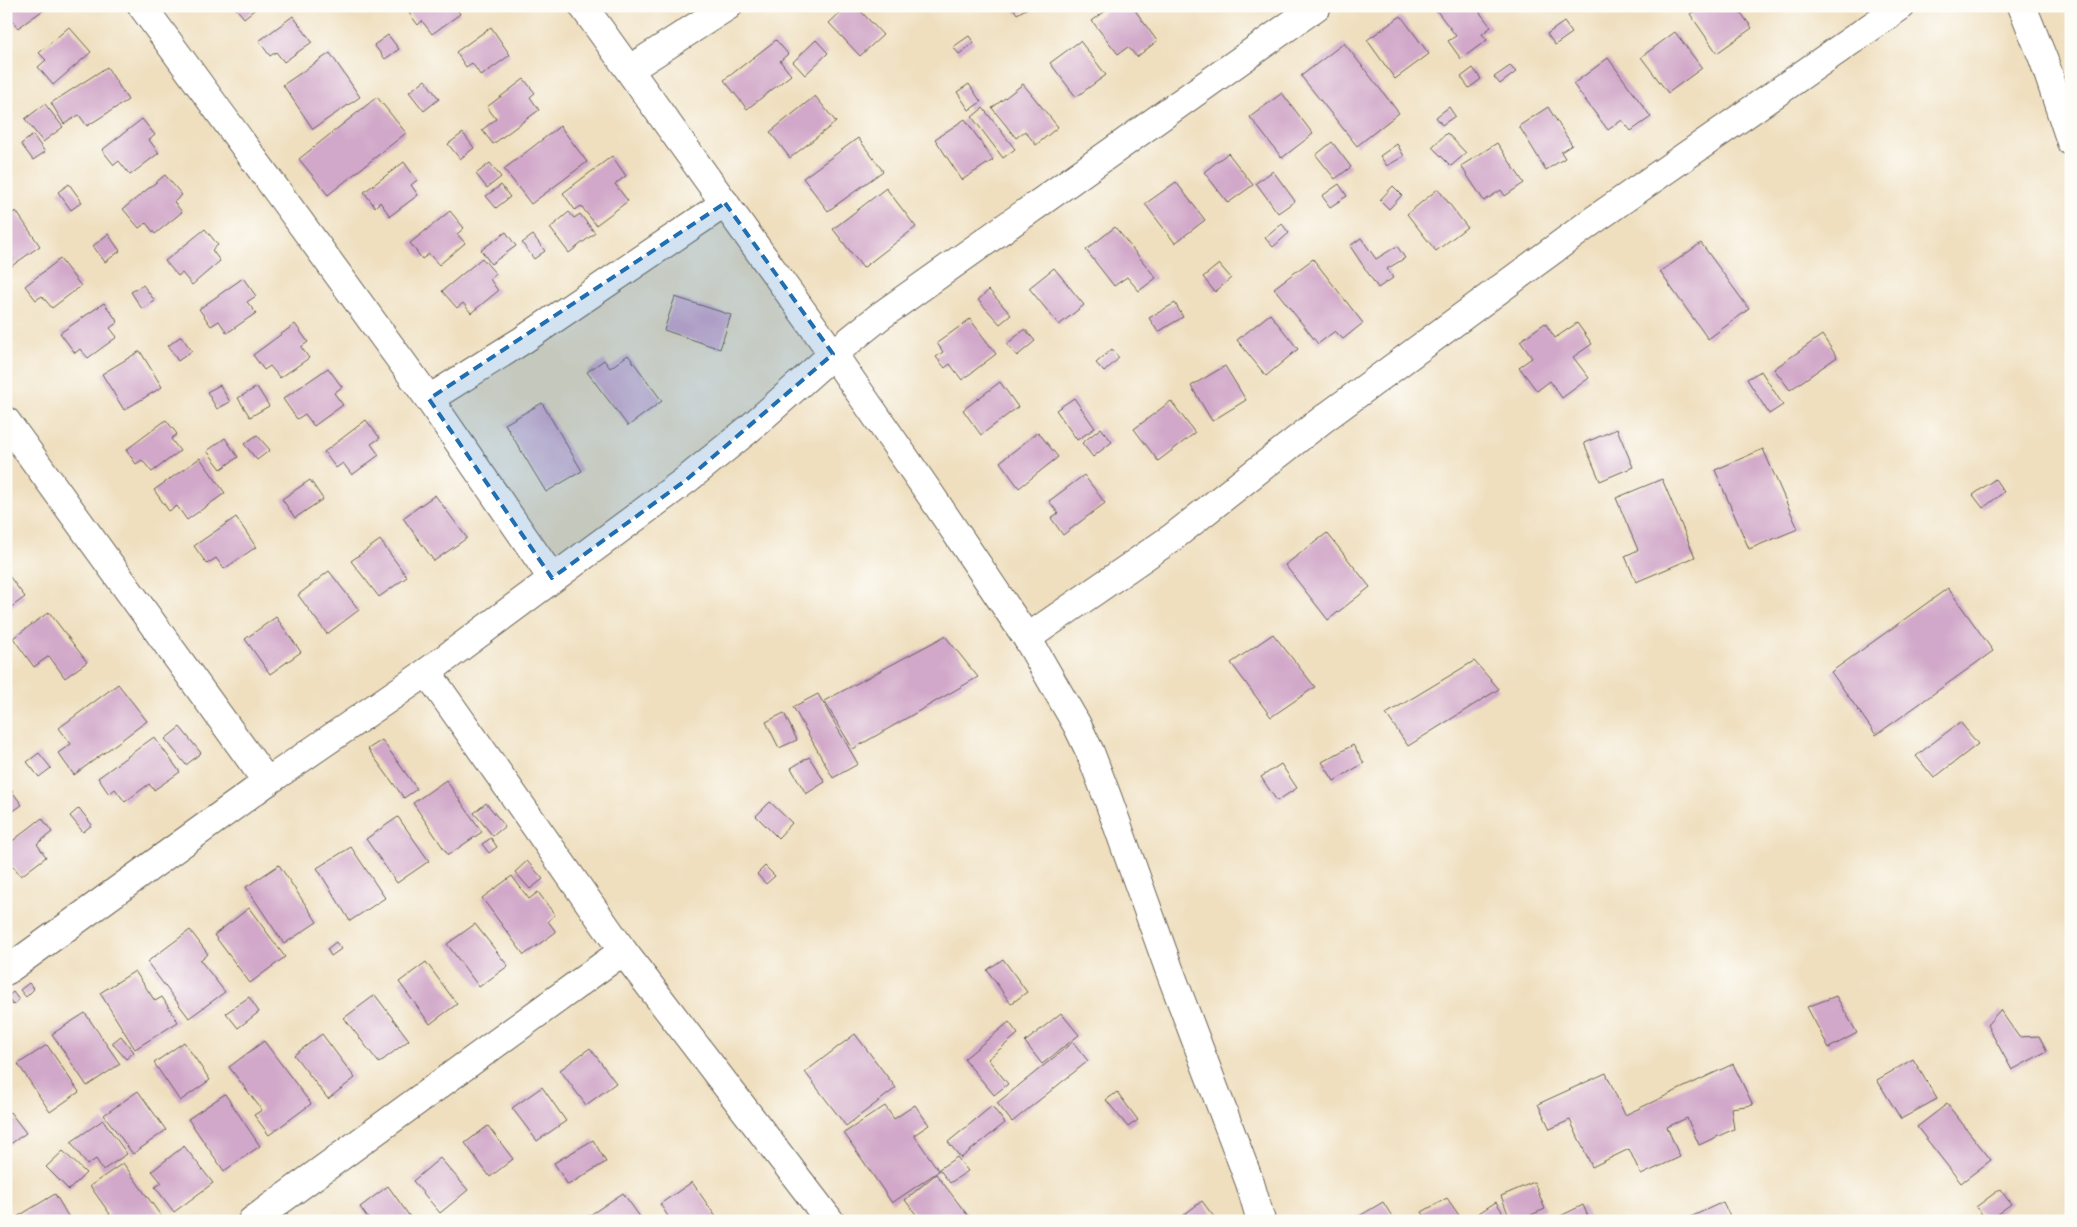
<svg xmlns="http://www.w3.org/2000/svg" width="2077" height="1227" font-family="Sriracha,sans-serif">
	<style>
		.building { fill: #d1a8c9 }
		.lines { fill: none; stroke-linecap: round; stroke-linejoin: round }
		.minor-casing { stroke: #666055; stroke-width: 30 }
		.minor { stroke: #fff; stroke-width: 28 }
		.marked { fill: #1f6fb2; fill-opacity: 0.2; stroke: #1f6fb2; stroke-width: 4; stroke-dasharray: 10 6; stroke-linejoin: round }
	</style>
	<rect width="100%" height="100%" fill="#fdfcf7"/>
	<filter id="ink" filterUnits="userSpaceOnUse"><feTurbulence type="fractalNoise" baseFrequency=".02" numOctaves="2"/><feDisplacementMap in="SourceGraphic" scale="10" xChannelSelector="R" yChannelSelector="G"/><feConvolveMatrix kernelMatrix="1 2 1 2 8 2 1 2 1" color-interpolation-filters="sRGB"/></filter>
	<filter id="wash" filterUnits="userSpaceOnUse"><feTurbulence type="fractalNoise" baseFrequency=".0096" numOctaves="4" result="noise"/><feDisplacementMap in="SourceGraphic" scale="20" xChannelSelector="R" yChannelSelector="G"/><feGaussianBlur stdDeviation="1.12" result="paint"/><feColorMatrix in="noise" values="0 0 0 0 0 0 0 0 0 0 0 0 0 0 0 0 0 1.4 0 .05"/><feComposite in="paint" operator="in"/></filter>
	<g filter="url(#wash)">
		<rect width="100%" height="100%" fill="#efdfbf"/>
		<g id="blocks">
			<g class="building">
				<path d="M6,6H49L18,28L6,12Z"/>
				<path d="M234,6H259L244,18Z"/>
				<path d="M419,6H455L460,14L432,34L422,21L418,25L409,13Z"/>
				<path d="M847,6H856L883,35L860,56L829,23Z"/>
				<path d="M1012,6H1031L1017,14Z"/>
				<path d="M1112,6H1132L1157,41L1137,57L1128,47L1118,54L1092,21Z"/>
				<path d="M1433,6H1475L1491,27L1482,34L1487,40L1461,59L1448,41L1456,36Z"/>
				<path d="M1701,6H1736L1752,28L1717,53L1690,14Z"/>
				<path d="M293,16L312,42L284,62L276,52L270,56L259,41Z"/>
				<path d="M1401,16L1429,54L1395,79L1367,40Z"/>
				<path d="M1564,22L1572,33L1555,45L1547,34Z"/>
				<path d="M69,27L91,52L53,85L38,67L46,60L39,53Z"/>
				<path d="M491,27L510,55L481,76L472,63L466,67L456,52Z"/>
				<path d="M1675,32L1702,68L1668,93L1641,57Z"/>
				<path d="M388,35L399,49L385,59L374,45Z"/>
				<path d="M969,36L974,43L959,54L953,47Z"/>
				<path d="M776,40L788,54L780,61L791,75L747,109L724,80Z"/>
				<path d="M816,40L828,53L805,75L793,62Z"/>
				<path d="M1080,41L1106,75L1076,97L1050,63Z"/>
				<path d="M1344,43L1399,113L1357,146L1301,76Z"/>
				<path d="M330,53L360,97L313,129L283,85Z"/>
				<path d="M1608,58L1651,117L1631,131L1622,120L1608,130L1573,84Z"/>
				<path d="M1510,66L1516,72L1500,84L1494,77Z"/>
				<path d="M107,67L128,100L87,126L79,115L64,124L51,103Z"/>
				<path d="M1473,68L1481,79L1469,88L1461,77Z"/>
				<path d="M524,79L535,93L530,97L539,110L493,144L482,130L496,119L487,107Z"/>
				<path d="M425,80L439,99L424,111L409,92Z"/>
				<path d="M969,84L981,102L969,110L957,92Z"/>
				<path d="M1023,84L1058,127L1036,145L1025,131L1016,138L992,108Z"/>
				<path d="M1282,93L1313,134L1282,158L1250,117Z"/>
				<path d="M815,96L836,122L790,158L770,132Z"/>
				<path d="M377,97L406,133L328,195L299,159Z"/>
				<path d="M45,104L63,127L43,142L25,119Z"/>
				<path d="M1449,107L1455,116L1442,125L1436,117Z"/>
				<path d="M1548,107L1572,145L1561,152L1565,158L1546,170L1519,126Z"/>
				<path d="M983,108L1015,149L1003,158L972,117Z"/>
				<path d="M142,119L155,135L149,140L159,153L130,175L119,161L114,165L102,150Z"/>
				<path d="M965,119L993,160L962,180L935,139Z"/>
				<path d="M560,126L587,162L531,204L504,169Z"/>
				<path d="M463,133L474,148L460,159L448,144Z"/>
				<path d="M1447,133L1466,153L1451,166L1432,147Z"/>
				<path d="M33,135L45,152L33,160L21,144Z"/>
				<path d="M858,138L883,171L828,211L803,178Z"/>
				<path d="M1332,142L1351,167L1335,179L1316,155Z"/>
				<path d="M1497,143L1524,183L1505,196L1501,190L1484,201L1461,166Z"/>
				<path d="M1397,144L1404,156L1387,166L1380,156Z"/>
				<path d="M1228,153L1253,185L1228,203L1204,172Z"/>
				<path d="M612,156L626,176L615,184L628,201L596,225L581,206L575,210L563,193Z"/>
				<path d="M404,162L417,180L411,185L418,195L390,216L380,202L375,207L364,192Z"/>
				<path d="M490,163L501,177L487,188L476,174Z"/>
				<path d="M1273,171L1295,201L1278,213L1256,183Z"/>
				<path d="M165,175L182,195L174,202L182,212L155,234L146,223L139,228L123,209Z"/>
				<path d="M1176,182L1205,220L1175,243L1145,204Z"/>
				<path d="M69,184L82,202L71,210L58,192Z"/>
				<path d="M1339,184L1347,196L1330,207L1322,196Z"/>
				<path d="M501,185L510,197L496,208L486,196Z"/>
				<path d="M1393,186L1402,195L1389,209L1380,200Z"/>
				<path d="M886,188L916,227L863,268L833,229Z"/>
				<path d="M1438,189L1467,227L1436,251L1407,214Z"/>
				<path d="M16,211L40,246L6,270V217Z"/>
				<path d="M450,211L464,228L457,234L465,243L439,265L429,254L422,259L410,243Z"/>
				<path d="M569,212L574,218L580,214L595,233L569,253L550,228Z"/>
				<path d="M1282,224L1289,233L1273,247L1265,238Z"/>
				<path d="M1115,227L1156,278L1139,291L1127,277L1114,286L1086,250Z"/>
				<path d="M205,229L218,245L212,250L220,261L192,285L182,273L178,276L165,261Z"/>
				<path d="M506,232L516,246L491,264L481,250Z"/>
				<path d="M108,234L120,251L105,262L93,246Z"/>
				<path d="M533,235L545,251L534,259L522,243Z"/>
				<path d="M1361,238L1376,259L1397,246L1405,258L1387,269L1393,278L1378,288L1350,246Z"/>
				<path d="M1701,243L1749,309L1708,339L1660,272Z"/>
				<path d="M482,258L496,274L490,279L498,291L471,313L463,303L457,308L442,291Z"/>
				<path d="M60,259L81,286L52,308L42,296L36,300L25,286Z"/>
				<path d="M1313,259L1363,323L1343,339L1335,331L1318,344L1274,288Z"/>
				<path d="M1219,264L1231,278L1215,292L1203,277Z"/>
				<path d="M1054,268L1084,305L1059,325L1029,288Z"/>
				<path d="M243,278L256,296L247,302L256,313L227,333L219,321L211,326L199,309Z"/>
				<path d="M143,285L155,301L142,309L131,292Z"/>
				<path d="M989,290L1011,315L1000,324L978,300Z"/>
				<path d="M675,297L731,315L720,349L664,330Z"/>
				<path d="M104,303L118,322L110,328L117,337L88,358L80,349L75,353L60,333Z"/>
				<path d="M1175,303L1183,317L1158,332L1149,318Z"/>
				<path d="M1270,314L1298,349L1266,376L1237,340Z"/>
				<path d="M970,319L996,354L962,380L950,364L945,368L936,357L943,352L937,343Z"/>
				<path d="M1545,323L1555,338L1577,323L1592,344L1573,357L1589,378L1562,398L1550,381L1537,391L1519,367L1532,358L1520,341Z"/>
				<path d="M295,324L308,342L301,347L309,358L280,378L270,366L264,370L253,355Z"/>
				<path d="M1025,329L1035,341L1017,356L1007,344Z"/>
				<path d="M1822,335L1837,357L1790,390L1774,369Z"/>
				<path d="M181,336L192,351L178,361L168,346Z"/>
				<path d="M1112,349L1119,358L1104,372L1096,363Z"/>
				<path d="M140,351L162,387L124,410L102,374Z"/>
				<path d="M628,355L662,401L628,426L587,372L604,360L610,368Z"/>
				<path d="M1225,366L1246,400L1212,421L1191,386Z"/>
				<path d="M328,368L342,387L334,393L343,405L314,426L305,414L297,419L283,399Z"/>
				<path d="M1761,371L1783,405L1769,414L1747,379Z"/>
				<path d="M1000,382L1018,407L981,435L963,410Z"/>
				<path d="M220,385L230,402L217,409L207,392Z"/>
				<path d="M257,387L269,406L250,417L238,398Z"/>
				<path d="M1074,398L1095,428L1077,440L1056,410Z"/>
				<path d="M1171,401L1195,433L1158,461L1134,429Z"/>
				<path d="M542,403L582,471L546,492L505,424Z"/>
				<path d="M166,420L177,434L171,439L180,451L152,472L142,460L136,464L126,450Z"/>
				<path d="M366,420L380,438L371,444L379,455L352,475L343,463L336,468L324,452Z"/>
				<path d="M1101,428L1112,442L1093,457L1082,443Z"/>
				<path d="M1617,429L1633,467L1600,481L1584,443Z"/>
				<path d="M1038,432L1058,457L1019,488L1000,462Z"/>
				<path d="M257,435L270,450L257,460L244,444Z"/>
				<path d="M225,438L238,457L221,469L207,451Z"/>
				<path d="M1763,449L1798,529L1749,549L1715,470Z"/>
				<path d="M200,458L225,493L187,520L177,506L169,511L154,490Z"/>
				<path d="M1084,475L1105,503L1063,535L1051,518L1058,513L1049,501Z"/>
				<path d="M1662,479L1695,557L1636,582L1625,556L1638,550L1616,498Z"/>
				<path d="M1995,479L2004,492L1983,508L1973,495Z"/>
				<path d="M310,480L323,499L295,518L282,499Z"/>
				<path d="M435,495L467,538L434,561L403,518Z"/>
				<path d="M236,517L256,547L224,569L216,558L207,564L194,546Z"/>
				<path d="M1327,533L1370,587L1328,620L1285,565Z"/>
				<path d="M380,540L407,577L379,597L351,561Z"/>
				<path d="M329,571L359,610L327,634L298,595Z"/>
				<path d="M6,572L25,597L6,611Z"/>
				<path d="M1948,588L1993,651L1876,735L1831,672Z"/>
				<path d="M49,612L87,662L65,678L49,656L34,667L13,638Z"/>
				<path d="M276,617L301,652L270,674L245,639Z"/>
				<path d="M1273,634L1315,687L1271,717L1231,663Z"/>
				<path d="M945,636L978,677L853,749L824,701Z"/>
				<path d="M1474,661L1499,689L1408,746L1386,714Z"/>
				<path d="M118,684L147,721L74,775L58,753L71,744L59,728Z"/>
				<path d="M818,694L858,764L833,778L793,707Z"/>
				<path d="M784,713L797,740L779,748L766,722Z"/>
				<path d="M1960,722L1978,744L1934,778L1916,756Z"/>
				<path d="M180,727L201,753L186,765L165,739Z"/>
				<path d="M154,737L180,772L154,790L149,784L125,802L115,789L109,794L98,778Z"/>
				<path d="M382,740L417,789L404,798L368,749Z"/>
				<path d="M1353,745L1364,763L1334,781L1322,762Z"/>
				<path d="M39,753L51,768L39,777L27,762Z"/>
				<path d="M809,757L825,782L806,794L791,768Z"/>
				<path d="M1281,764L1297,788L1277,801L1261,777Z"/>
				<path d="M446,780L482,832L448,855L413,803Z"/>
				<path d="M6,783L22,805L6,816Z"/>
				<path d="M770,802L792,823L778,838L756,816Z"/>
				<path d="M486,803L505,826L493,836L474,813Z"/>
				<path d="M79,808L92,825L83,832L70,816Z"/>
				<path d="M398,817L429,861L397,883L366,839Z"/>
				<path d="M42,818L52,832L37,844L46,857L21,876L13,866L8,870L6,868V846Z"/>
				<path d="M491,838L497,847L489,853L482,844Z"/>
				<path d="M351,847L385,898L350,921L317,868Z"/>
				<path d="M527,861L543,879L530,889L515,872Z"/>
				<path d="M279,865L317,922L284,944L246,887Z"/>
				<path d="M765,866L775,876L766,884L757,874Z"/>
				<path d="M512,876L529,899L538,892L555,915L548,921L556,932L524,955L482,898Z"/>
				<path d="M249,908L285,957L250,983L214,935Z"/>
				<path d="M475,924L508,966L479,987L447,944Z"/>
				<path d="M190,930L208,954L200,960L225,992L189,1018L147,962Z"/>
				<path d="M336,942L341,949L331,956L327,949Z"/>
				<path d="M1003,959L1027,992L1011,1004L987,970Z"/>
				<path d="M426,962L457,1004L430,1024L399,982Z"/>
				<path d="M135,971L155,1001L162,997L178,1022L135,1049L100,993Z"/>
				<path d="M29,983L34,989L26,997L20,990Z"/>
				<path d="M13,992L19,1000L13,1005L7,997Z"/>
				<path d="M375,995L409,1040L379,1063L344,1018Z"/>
				<path d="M1836,996L1857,1033L1829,1048L1807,1007Z"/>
				<path d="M249,997L259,1012L238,1028L226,1013Z"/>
				<path d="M2000,1010L2019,1037L2039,1036L2047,1051L2012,1070L1987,1025Z"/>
				<path d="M85,1013L120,1064L87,1086L52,1034Z"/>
				<path d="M1061,1013L1079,1035L1042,1064L1025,1042Z"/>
				<path d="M1009,1022L1018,1034L988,1059L1008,1084L994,1095L964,1059Z"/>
				<path d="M322,1034L355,1078L328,1099L294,1055Z"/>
				<path d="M855,1034L896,1088L846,1126L805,1072Z"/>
				<path d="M121,1036L134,1052L126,1059L112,1043Z"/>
				<path d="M264,1041L311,1104L269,1135L254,1115L262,1110L229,1067Z"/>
				<path d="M184,1042L210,1080L180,1101L154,1063Z"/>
				<path d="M1073,1042L1088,1061L1012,1122L997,1103Z"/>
				<path d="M47,1045L79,1092L50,1112L18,1064Z"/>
				<path d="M590,1048L616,1083L586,1105L560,1070Z"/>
				<path d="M1913,1059L1937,1099L1901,1119L1877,1080Z"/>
				<path d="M1733,1064L1753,1105L1731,1108L1734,1129L1699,1145L1687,1118L1667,1127L1680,1157L1641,1175L1629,1149L1592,1167L1570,1120L1550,1129L1538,1104L1606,1073L1625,1115Z"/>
				<path d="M542,1087L566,1121L537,1141L512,1108Z"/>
				<path d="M138,1091L166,1130L133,1154L104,1115Z"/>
				<path d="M1117,1092L1138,1120L1128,1127L1106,1100Z"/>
				<path d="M225,1094L260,1146L224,1171L188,1119Z"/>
				<path d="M1947,1104L1991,1160L1961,1183L1917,1127Z"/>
				<path d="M915,1105L929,1125L914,1135L939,1171L892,1203L844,1133L885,1106L894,1119Z"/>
				<path d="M992,1106L1005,1123L961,1158L948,1142Z"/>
				<path d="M10,1112L26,1133L6,1147V1114Z"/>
				<path d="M103,1120L127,1154L103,1170L96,1159L87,1165L71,1142Z"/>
				<path d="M488,1126L513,1159L490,1177L465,1143Z"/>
				<path d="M593,1140L606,1162L568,1185L554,1163Z"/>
				<path d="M184,1146L213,1183L174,1212L155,1187L162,1183L152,1171Z"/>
				<path d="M63,1151L86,1173L69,1190L46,1167Z"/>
				<path d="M957,1157L968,1171L950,1183L939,1169Z"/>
				<path d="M440,1158L468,1190L440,1213L413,1181Z"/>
				<path d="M123,1163L164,1220L162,1221H101L110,1214L90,1186Z"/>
				<path d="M936,1174L972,1221H921L905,1200Z"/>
				<path d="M692,1182L716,1217L710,1221H671L660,1204Z"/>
				<path d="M1534,1182L1545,1209L1517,1221H1511L1501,1196Z"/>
				<path d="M388,1186L413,1221H370L360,1207Z"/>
				<path d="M2000,1189L2011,1204L1988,1221L1976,1207Z"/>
				<path d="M623,1193L643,1221H581Z"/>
				<path d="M55,1194L71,1221H19L17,1217Z"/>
				<path d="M1447,1198L1463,1221H1428L1422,1212Z"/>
				<path d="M1202,1201L1217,1221H1178L1177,1220Z"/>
				<path d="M1383,1202L1395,1221H1351Z"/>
				<path d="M1496,1202L1508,1221H1469L1468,1220Z"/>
				<path d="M1723,1202L1732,1221H1682Z"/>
				<path d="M1583,1205L1590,1221H1550Z"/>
			</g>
		</g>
	</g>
	<g filter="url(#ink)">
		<use href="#blocks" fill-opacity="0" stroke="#666055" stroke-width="1"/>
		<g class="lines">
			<g class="minor-casing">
				<g id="minor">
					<path d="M142,6L429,399L552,578"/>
					<path d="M583,6L833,354L930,494L1027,638L1077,725L1090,752L1108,799L1169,969L1250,1183L1261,1221"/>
					<path d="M2022,6L2044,61L2071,142"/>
					<path d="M630,69L728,6"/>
					<path d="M429,399L523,340L725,203"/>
					<path d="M6,421L267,782"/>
					<path d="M1027,638L1173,537L1322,420L1591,222L1901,6"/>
					<path d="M427,672L623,951L830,1221"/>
					<path d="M6,971L267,782L427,672L686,480L749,429L833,354L879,317L1317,6"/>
					<path d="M252,1221L623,951"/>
				</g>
			</g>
			<use href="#minor" class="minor"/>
		</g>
	</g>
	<path class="marked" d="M725,203L833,354L686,480L552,578L429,399Z"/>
	<rect width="2077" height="1227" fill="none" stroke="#fdfcf7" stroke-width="25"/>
</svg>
